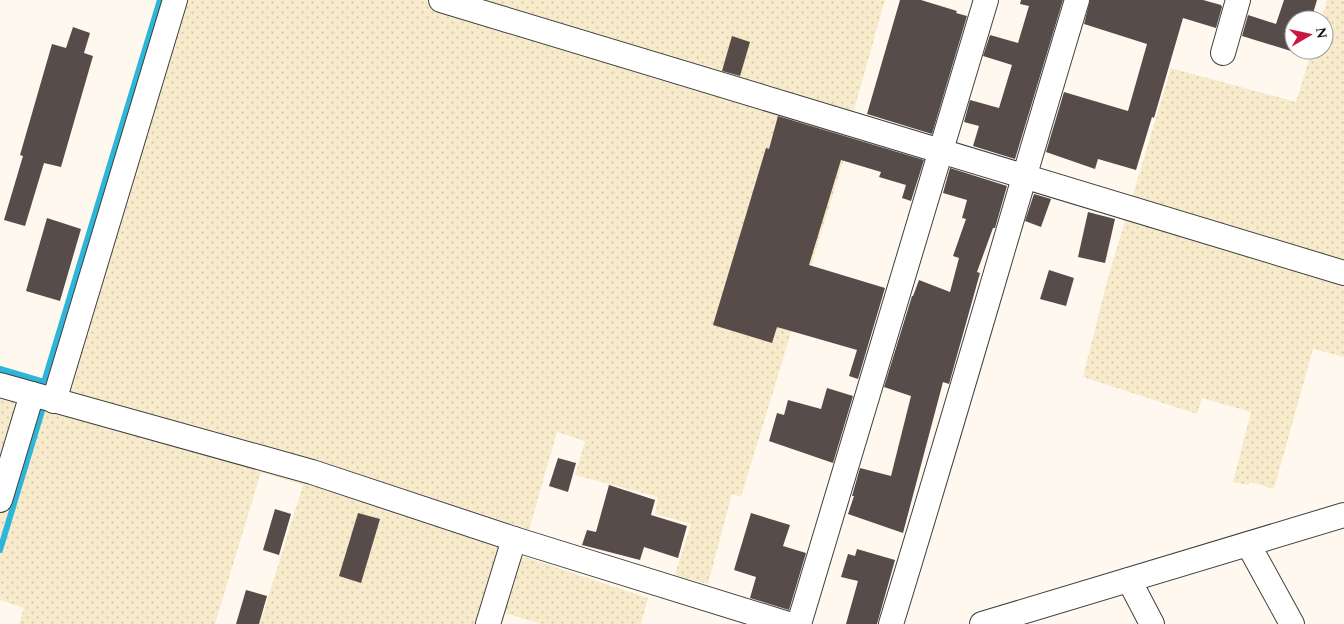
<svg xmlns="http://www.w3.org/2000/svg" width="1344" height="624" viewBox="0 0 1344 624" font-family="Spectral,serif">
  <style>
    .farmland { fill: url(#farmland-dots) }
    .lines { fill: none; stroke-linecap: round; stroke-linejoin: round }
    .stream { stroke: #2db6da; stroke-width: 6 }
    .building { fill: #574c49 }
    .minor-casing { stroke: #404040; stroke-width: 26 }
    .minor { stroke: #fff; stroke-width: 24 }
  </style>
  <defs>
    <pattern id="farmland-dots" width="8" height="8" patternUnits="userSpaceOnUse" patternTransform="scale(1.25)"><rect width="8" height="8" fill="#f8ebcb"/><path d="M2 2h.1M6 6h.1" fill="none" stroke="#d3c8ad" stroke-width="1.8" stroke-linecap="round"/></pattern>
  </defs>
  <rect width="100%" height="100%" fill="#fff8ee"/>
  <!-- farmland -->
  <g class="farmland">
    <path d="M179,0H885L854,110L851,135L741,497L732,494L708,584L675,575L691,524L655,514L658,497L575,475L585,441L557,432L529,530L510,523L478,624H260L303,485L261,472L215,624H19L24,608L0,600V394L54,410Z"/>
    <path d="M1327,0H1344V357L1313,349L1274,489L1251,482L1248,485L1233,482L1251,412L1202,398L1197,414L1083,377L1107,281L1171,68L1296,102L1312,50H1324V20H1321Z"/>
    <path d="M519,555L648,598L641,624H541L501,612Z"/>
  </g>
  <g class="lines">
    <!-- stream -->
    <g class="stream">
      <path d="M0,369L44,382"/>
      <path d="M44,393V382L160,0"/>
      <path d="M0,550L42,411L43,403"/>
    </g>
  </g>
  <!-- building -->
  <g class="building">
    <path d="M900,0H921L957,11L956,13L967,16L932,134L867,114Z"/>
    <path d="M1021,0H1063L1015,159L973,146L979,126L964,122L970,100L999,108L1012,65L983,56L990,35L1018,43L1029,6L1020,4Z"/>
    <path d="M1090,0H1203L1221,5L1222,7L1216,28L1183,18L1154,118L1152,117L1136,170L1098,159L1095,169L1046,152L1064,92L1128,111L1147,44L1084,24Z"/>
    <path d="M1284,0H1317L1311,20H1294V52L1242,36L1248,15L1276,24Z"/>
    <path d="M73,27L90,33L84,53L93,56L61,167L44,163L25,226L4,220L23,156L20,155L52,44L66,48Z"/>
    <path d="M732,36L750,42L740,76L722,71Z"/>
    <path d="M778,116L924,160L911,201L902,198L906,185L879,177L881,172L841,160L809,265L885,288L858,379L849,376L857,350L777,327L772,343L713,325L766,148L769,149Z"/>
    <path d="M950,168L1007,186L995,228H993L977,272L980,273L949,384L943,382L903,533L848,514L854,496H852L860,468L891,476L911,396L884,387L912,296H913L919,280L950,292L959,258L953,256L966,219L962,218L967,200L943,193Z"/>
    <path d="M1034,194L1051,199L1041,227L1025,221Z"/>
    <path d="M1088,212L1115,219L1105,263L1078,257Z"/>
    <path d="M47,218L81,229L60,301L26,291Z"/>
    <path d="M1049,270L1074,278L1066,306L1040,299Z"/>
    <path d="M827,388L853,396L833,463L769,441L777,413L784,415L788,400L821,409Z"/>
    <path d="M558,458L576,463L568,492L549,486Z"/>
    <path d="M609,485L655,500L651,515L687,526L678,558L644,547L640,560L582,545L587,530L596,532Z"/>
    <path d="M275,509L291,514L279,555L263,550Z"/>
    <path d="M358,513L380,519L361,583L339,576Z"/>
    <path d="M751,513L790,525L783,546L806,553L789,610L750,598L756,577L734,570Z"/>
    <path d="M857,549L895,560L877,624H846L858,581L841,577L848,554L855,556Z"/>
    <path d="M246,590L267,596L259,624H236Z"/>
  </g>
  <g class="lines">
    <defs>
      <g id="minor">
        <path d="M441,0L1344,273"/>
        <path d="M1223,53L1238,0"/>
        <path d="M0,385L312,472L514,539L788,624"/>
        <path d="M54,401L175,0"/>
        <path d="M0,500L32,394"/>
        <path d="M1248,544L1292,624"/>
        <path d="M1129,580L1152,624"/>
        <path d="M488,624L514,539"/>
        <path d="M799,624L986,0"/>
        <path d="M891,624C955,417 1014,208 1077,0"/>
        <path d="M982,624L1344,515"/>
      </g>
    </defs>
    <!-- minor casing -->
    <use href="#minor" class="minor-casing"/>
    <!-- minor -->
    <use href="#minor" class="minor"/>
  </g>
  <!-- north arrow -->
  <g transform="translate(1309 35) rotate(81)"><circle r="24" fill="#ffffff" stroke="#9e9e9e"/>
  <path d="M0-4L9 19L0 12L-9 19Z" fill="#cb1843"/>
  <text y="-8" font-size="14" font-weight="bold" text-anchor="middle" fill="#0d0d0d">N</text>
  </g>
</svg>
